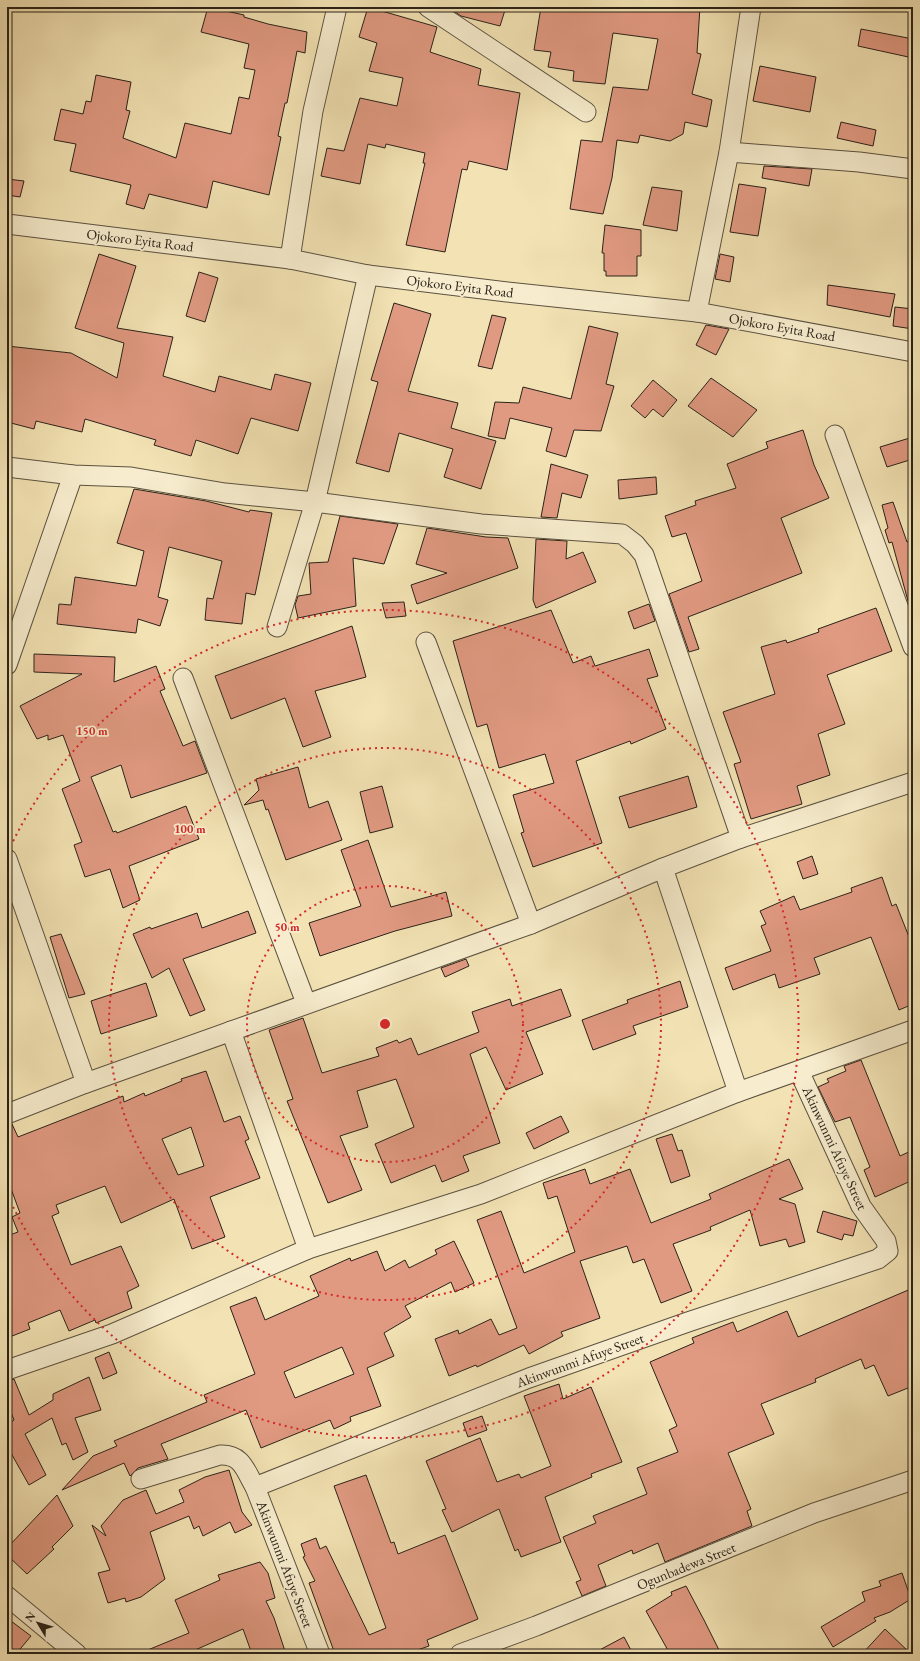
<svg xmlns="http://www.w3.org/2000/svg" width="920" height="1661" viewBox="0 0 920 1661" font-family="'EB Garamond',serif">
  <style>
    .building { fill: #e19a82; stroke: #2a2219; fill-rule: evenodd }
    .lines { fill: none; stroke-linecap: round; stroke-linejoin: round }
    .minor-casing { stroke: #5c5240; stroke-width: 21 }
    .minor { stroke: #f7edce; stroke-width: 19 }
    .ring { fill: none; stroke: #d62828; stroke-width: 2; stroke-dasharray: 2 4 }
    .labels { text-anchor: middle; stroke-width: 3.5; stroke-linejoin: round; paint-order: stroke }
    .street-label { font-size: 14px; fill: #2a2219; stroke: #f7edce }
    .centre { fill: #d62828; stroke: #f7edce; stroke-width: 2 }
    .ring-label { font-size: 12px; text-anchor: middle; font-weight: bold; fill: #d62828; stroke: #f7edce; stroke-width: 3.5; stroke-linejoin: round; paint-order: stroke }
  </style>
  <rect width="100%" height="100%" fill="#f3e3b4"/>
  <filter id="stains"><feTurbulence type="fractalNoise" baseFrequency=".005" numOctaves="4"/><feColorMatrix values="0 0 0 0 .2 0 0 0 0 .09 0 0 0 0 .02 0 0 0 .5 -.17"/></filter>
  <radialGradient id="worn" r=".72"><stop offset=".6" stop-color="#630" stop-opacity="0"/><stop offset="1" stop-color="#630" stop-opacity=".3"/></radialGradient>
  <!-- building -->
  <g class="building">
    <path d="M208,7L244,15V17L268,24L307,32L305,53L297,51L287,103H285L278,136L281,137L269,195L213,181L207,208L149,194L144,209L126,204L131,185L70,171L76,144L54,140L61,109L83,114L86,101L91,102L96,75L131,82L126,110L130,111L123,138L176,158L185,123L231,134L239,97L249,99L255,70L244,68L249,44L201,32Z"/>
    <path d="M368,7L437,27L430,52L481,69L478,85L520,93L507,170L469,161L467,170L462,169L445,252L406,245L425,163H423L425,153L386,144L385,148L368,144L360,184L321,176L327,148L344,151L360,98L397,106L403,78L369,71L377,43L359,37Z"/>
    <path d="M448,7H506L500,26L461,16Z"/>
    <path d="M541,7H700L697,53L701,54L692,94L712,100L707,127L685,122L683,134L670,141L640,135L638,143L617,140L612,178L603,214L570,209L581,140L602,142L613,87L648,90L658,39L613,33L605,84L573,81L574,71L548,67L551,52L534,50Z"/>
    <path d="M861,29L913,39V58L858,46Z"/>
    <path d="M760,66L816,77L810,112L753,101Z"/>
    <path d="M841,122L876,130L873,146L837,138Z"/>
    <path d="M764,166L812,169L809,186L762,178Z"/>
    <path d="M7,179L24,181L20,197L7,195Z"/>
    <path d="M739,184L766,188L758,236L730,232Z"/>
    <path d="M652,187L682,191L677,231L643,225Z"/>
    <path d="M605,225L641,230V256H637V276H606V271H604V253H602Z"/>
    <path d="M99,254L136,266L117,328L173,337L163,376L215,392L219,376L271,390L275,374L311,383L298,431L251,418L238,454L196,440L191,456L154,445L156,440L85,419L82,432L36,421L34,429L7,422V346L71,353L117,378L124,343L75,328Z"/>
    <path d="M720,254L734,257L730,282L715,279Z"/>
    <path d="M199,272L218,278L205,322L186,316Z"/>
    <path d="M828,285L895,294L890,317L827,305Z"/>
    <path d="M394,303L431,314L408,391L458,403L451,428L496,441L481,489L444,477L453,449L399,433L389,472L356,463L378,382L371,380Z"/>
    <path d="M895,307L913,309V329L893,326Z"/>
    <path d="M492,315L506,318L492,369L478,366Z"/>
    <path d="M706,325L729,329L716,355L696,345Z"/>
    <path d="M589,326L618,333L606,384L614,386L601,431L574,430L566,457L546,451L552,428L510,418L505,439L488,436L495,402L519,403L523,387L571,399Z"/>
    <path d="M711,378L757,410L733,437L688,406Z"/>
    <path d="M653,380L677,400L663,417L653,409L645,418L631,406Z"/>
    <path d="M803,430L814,465L829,498L781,518L802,573L688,617L699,649L689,652L669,594L702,581L686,533L672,537L665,516L696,505L695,501L736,488L727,464L768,448L766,442Z"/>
    <path d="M913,437V459L887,467L880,447Z"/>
    <path d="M551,464L588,475L581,498L562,493L557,518L541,517Z"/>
    <path d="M656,477L657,494L619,499L618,480Z"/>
    <path d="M134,489L206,501L249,512L250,510L272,513L255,595L246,593L242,624L205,620L207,598L213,599L222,561L169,547L158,597L168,600L160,626L138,619L136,633L57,624L59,604L71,605L75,577L136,586L144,551L117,543Z"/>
    <path d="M893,502L907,542L913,540V600L908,601L892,542L889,543L885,530L888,528L882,505Z"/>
    <path d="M340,516L398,524L384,564L353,558L356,606L298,618L295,605L298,596L311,594L309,563L328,562Z"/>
    <path d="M427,528L486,537L508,538L518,568L417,604L411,585L447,573L416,564Z"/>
    <path d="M536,539L567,541L566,559L583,552L596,582L536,608L533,600Z"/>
    <path d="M404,602L406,616L386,618L382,603Z"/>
    <path d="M649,604L655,621L634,629L628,612Z"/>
    <path d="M876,608L892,651L827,675L845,724L818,734L830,775L797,786L802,804L751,819L734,764L741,762L723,712L775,694L761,647L786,640L787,643L819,632L818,629Z"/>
    <path d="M551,610L573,663L591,656L595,666L649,649L658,676L647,679L666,729L631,744L630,741L576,761L602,843L533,867L521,833L524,832L513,795L554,783L545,754L499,768L487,724L477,727L453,641Z"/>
    <path d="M352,626L366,677L315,691L331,737L303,747L285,698L231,719L215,676Z"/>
    <path d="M34,654L115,657L114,682L156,666L165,689L160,691L183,746L195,741L207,773L131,798L121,765L91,777L113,832L116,831L117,833L186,806L199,839L129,866L140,900L123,908L110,869L85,877L74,845L82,842L62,789L80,781L63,735L48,740V735L37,739L20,706L82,674L34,672Z"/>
    <path d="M298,767L309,808L328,801L342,840L286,860L268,809L266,810L263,800L244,805L259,790L256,779Z"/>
    <path d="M688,776L697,807L629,828L619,797Z"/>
    <path d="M382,786L393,827L370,833L360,792Z"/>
    <path d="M368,840L391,907L446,892L452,916L395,931L320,956L309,923L361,906L341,850Z"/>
    <path d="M812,856L818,874L803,879L797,862Z"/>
    <path d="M882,877L892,906L896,904L913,947V1004L899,1010L871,937L814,958L820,974L779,988L775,974L733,990L725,968L771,951L761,926L766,924L760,911L794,896L800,910L852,892L851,888Z"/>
    <path d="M248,911L256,933L183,959L205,1010L190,1016L169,968L152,978L133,934L150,927L151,929L197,913L202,928Z"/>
    <path d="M61,934L85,994L69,998L50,937Z"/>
    <path d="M466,959L469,966L445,977L441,968Z"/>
    <path d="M680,981L688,1007L633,1026L636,1034L593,1050L582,1020L628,1003L627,1000Z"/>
    <path d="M146,983L157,1016L101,1034L91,1001Z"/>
    <path d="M561,989L571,1016L526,1032L543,1074L506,1090L486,1047L470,1054L500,1143L463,1156L469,1171L442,1182L435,1165L391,1183L375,1144L414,1127L396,1079L357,1091L368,1127L340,1136L362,1190L328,1203L287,1101L293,1099L269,1030L303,1018L322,1073L379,1056L376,1048L397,1040L399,1043L411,1038L418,1055L479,1032L472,1012L510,999L512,1006Z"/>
    <path d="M861,1060L900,1156L913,1150V1180L875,1197L864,1170L870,1167L850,1117L835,1122L818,1087L829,1082L827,1079L846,1071L844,1066Z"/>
    <path d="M206,1071L224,1122L240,1116L249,1139L245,1141L260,1178L210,1197L225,1237L192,1249L174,1199L121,1223L105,1186L56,1205L59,1213L52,1216L71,1265L121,1246L139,1286L127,1292L132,1308L96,1323L95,1320L69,1331L60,1310L28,1323L30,1329L7,1338V1236L18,1232L12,1217L20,1213L7,1178V1125L12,1124L18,1137L123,1096L124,1102L144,1093L145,1096L182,1081L181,1079ZM191,1127L204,1166L178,1175L162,1139Z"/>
    <path d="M561,1116L569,1132L534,1149L526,1133Z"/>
    <path d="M672,1134L678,1151L682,1150L690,1176L671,1183L656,1139Z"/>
    <path d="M789,1159L803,1189L779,1199L795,1204L805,1242L789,1247L786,1239L760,1246L750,1210L710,1227L711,1230L673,1244L692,1291L661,1303L644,1259L633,1263L627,1246L580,1261L600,1318L561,1332L563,1336L529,1354L524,1345L477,1367L476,1365L449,1376L435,1339L458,1330L459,1334L491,1319L499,1335L517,1328L477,1220L501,1211L524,1273L575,1252L557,1196L548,1199L543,1183L585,1169L590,1184L630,1169L651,1223L711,1199L709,1194Z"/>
    <path d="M823,1211L857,1221L853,1236L844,1234L842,1240L817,1232Z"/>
    <path d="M454,1241L474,1283L455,1292L451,1282L405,1306L411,1317L384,1333L394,1356L367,1368L381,1406L350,1417L351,1421L334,1429L330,1420L261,1448L246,1410L161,1444L168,1459L138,1468L130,1476L124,1463L62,1490L93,1456L117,1446L114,1441L207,1402L204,1395L255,1374L230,1307L256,1297L265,1320L319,1296L310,1276L350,1258L351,1261L377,1251L385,1271L405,1260L409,1268L437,1254L435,1250ZM342,1347L354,1374L295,1398L284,1372Z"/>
    <path d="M913,1288V1386L888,1396L874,1365L865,1369L861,1359L815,1379L816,1382L761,1404L774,1434L728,1453L751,1509L747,1511L752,1526L665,1562L658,1543L633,1554L632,1550L598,1565L606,1586L582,1596L576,1582L581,1580L563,1537L596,1523L593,1516L647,1494L637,1468L678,1452L669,1430L677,1426L650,1362L694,1343L692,1338L733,1322L737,1332L787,1311L798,1337Z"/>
    <path d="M109,1352L117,1373L103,1379L95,1358Z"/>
    <path d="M89,1377L101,1410L75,1418L88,1452L73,1460L66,1443L62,1445L52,1418L25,1434L46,1475L29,1485L7,1446V1425L14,1420L7,1402V1381L14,1379L29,1415L53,1400V1394Z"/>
    <path d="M559,1384L563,1399L591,1387L622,1462L591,1474L592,1477L545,1497L561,1542L521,1557L518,1549L515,1551L499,1509L452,1532L442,1510L446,1509L426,1461L480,1438L497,1482L519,1474L521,1478L551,1466L524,1396Z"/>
    <path d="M482,1416L487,1430L468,1437L463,1423Z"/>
    <path d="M229,1470L242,1512L252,1525L235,1533L230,1522L203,1536L199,1526L194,1529L189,1516L150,1532L165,1579L141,1597L126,1602L125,1598L108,1603L98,1573L110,1570L92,1525L106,1536L101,1526L123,1500L146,1490L156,1514L184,1502L179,1490L205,1477Z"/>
    <path d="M366,1475L391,1543L394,1542L398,1554L445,1535L478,1619L427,1640L429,1646L406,1654H335L309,1583L315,1581L303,1557L305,1556L301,1544L316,1538L320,1549L326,1546L369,1635L386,1628L334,1486Z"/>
    <path d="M57,1495L73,1526L52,1547L54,1549L27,1574L7,1555V1548Z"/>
    <path d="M260,1562L268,1573L275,1598L266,1601L274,1618L286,1654H252L243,1629L186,1654H138L189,1633L175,1600L220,1580L218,1575Z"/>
    <path d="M902,1573L911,1599L890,1612L874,1618L876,1621L833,1647L821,1627L865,1601L862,1592L881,1586L879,1581Z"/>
    <path d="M686,1586L704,1620L721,1654H670L646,1611L672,1595L671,1592Z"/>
    <path d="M7,1618L31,1636L16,1654H7Z"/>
    <path d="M885,1629L911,1654H862Z"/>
    <path d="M624,1637L633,1654H592Z"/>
  </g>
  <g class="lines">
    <defs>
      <g id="minor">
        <path d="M428,7L586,112"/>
        <path d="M729,152L859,162L913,169"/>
        <path d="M7,224L290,259L368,275L507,292L697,312L913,352"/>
        <path d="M290,259L313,111L337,7"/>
        <path d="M697,312L729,152L751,7"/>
        <path d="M835,435L913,647"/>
        <path d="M7,467L73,475L131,477L225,493L315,502L481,524L622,534L635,544L644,555L741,838"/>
        <path d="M277,627L315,502L368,275"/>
        <path d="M426,642L531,924"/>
        <path d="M7,665L73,475"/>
        <path d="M183,678L306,1003"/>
        <path d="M7,859L86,1083"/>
        <path d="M663,868L738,1092"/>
        <path d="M231,1031L308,1249"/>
        <path d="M7,1114L86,1083L531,924L663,868L741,838L913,782"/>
        <path d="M7,1370L112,1334L308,1249L481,1194L738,1092L913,1030"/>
        <path d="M141,1479L220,1455C242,1454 245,1470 255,1487"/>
        <path d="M7,1596L77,1654"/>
        <path d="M320,1654L255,1487L529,1378L688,1322L878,1259L888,1251L886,1241L861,1206L799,1071"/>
        <path d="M460,1654L536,1626L814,1513L913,1480"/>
      </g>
    </defs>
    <!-- minor casing -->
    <use href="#minor" class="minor-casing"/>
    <!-- minor -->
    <use href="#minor" class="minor"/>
  </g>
  <!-- distance rings -->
  <g class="ring">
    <circle cx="385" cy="1024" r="138"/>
    <circle cx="385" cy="1024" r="276"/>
    <path d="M8 852A414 414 0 1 1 8 1196"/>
  </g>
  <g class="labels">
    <!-- street labels -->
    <g class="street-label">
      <text transform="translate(140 240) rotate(7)" y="5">Ojokoro Eyita Road</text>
      <text transform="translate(460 286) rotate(7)" y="5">Ojokoro Eyita Road</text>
      <text transform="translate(782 327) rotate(10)" y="5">Ojokoro Eyita Road</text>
      <text transform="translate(835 1148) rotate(65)" y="5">Akinwunmi Afuye Street</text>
      <text transform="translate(580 1360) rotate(-20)" y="5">Akinwunmi Afuye Street</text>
      <text transform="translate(285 1564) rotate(69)" y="5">Akinwunmi Afuye Street</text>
      <text transform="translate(686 1566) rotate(-22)" y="5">Ogunbadewa Street</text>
    </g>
  </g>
  <circle cx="385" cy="1024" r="6" class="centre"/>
  <g class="ring-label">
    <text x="92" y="735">150 m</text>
    <text x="190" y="833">100 m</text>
    <text x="287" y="931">50 m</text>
  </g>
  <!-- margin -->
  <rect width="920" height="1661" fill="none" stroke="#f3e3b4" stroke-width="24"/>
  <rect x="8" y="8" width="904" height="1645" fill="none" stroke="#2a2219" stroke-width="2"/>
  <rect x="12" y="12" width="896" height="1637" fill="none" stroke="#2a2219"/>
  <!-- north arrow -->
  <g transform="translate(38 1623) rotate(308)" stroke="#f7edce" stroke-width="3" paint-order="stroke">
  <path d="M0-3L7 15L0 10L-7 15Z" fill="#2a2219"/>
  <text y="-6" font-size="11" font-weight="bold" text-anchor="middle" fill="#2a2219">N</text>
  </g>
  <rect width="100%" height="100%" filter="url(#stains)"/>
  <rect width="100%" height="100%" fill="url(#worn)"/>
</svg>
